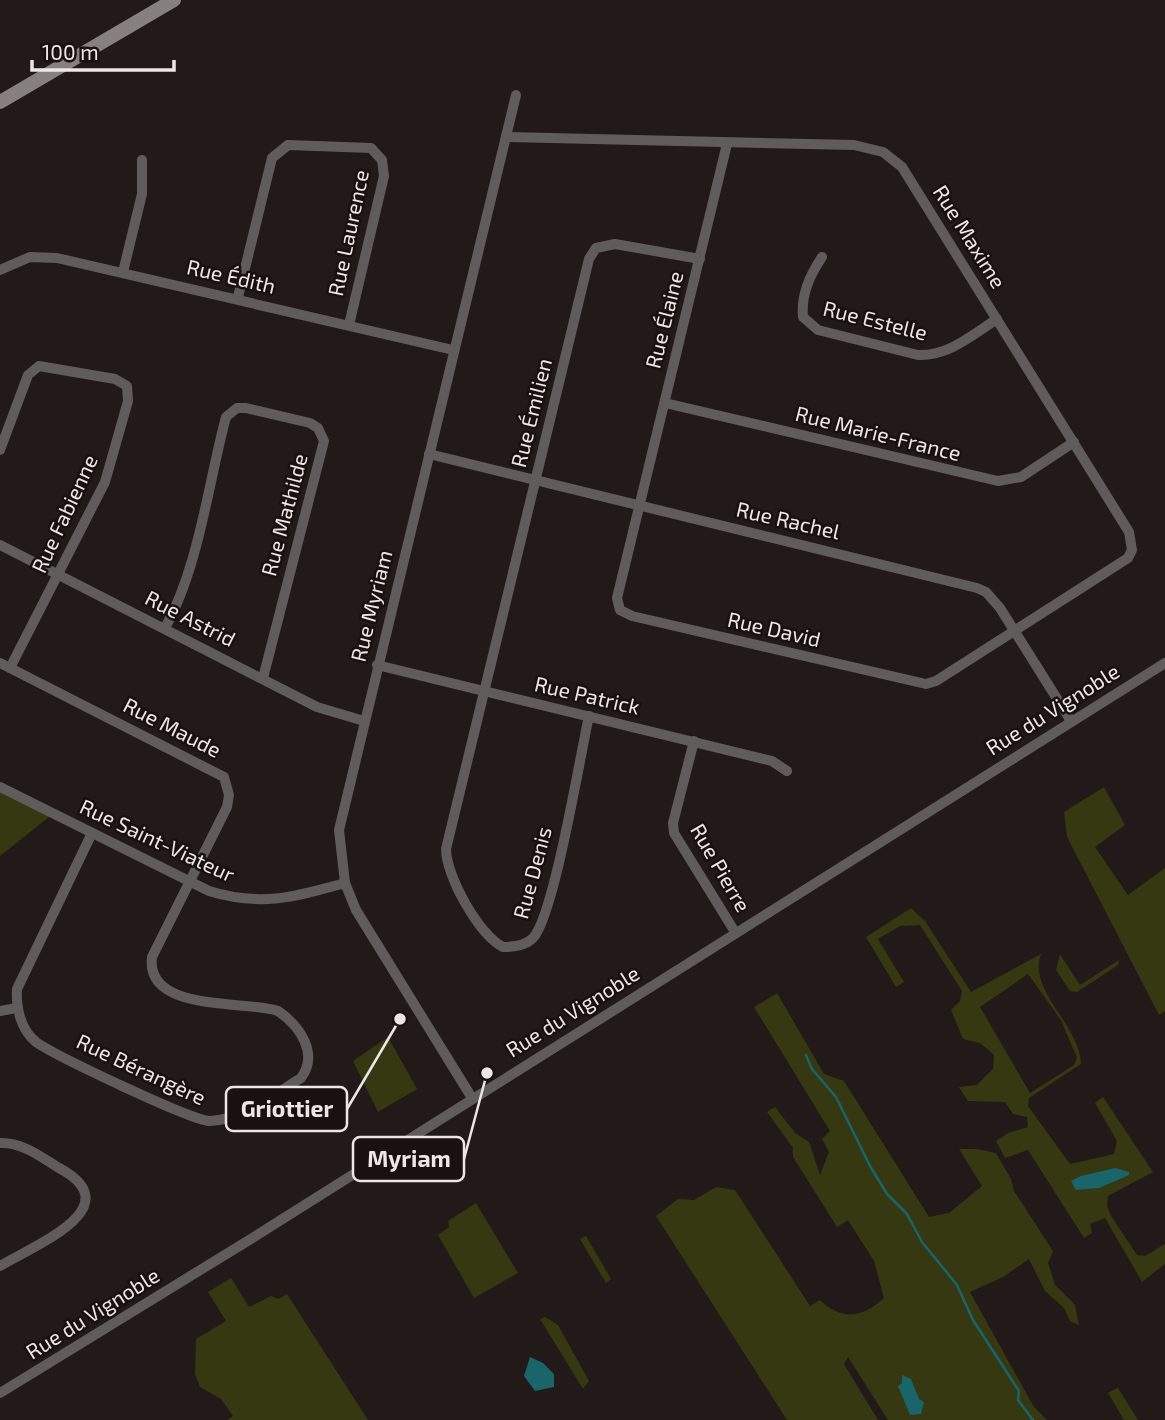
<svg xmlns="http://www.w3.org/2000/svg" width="1165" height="1420" viewBox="0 0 1165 1420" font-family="'Exo 2',sans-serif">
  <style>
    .green { fill: #353811; fill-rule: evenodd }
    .water { fill: #196569 }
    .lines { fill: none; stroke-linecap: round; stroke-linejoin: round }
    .stream { stroke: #196569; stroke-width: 2.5 }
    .minor { stroke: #605c5c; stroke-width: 10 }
    .secondary { stroke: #868081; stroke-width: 14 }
    .labels { text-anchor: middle; stroke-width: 5; stroke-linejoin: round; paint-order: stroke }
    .street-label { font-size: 21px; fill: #ece7e5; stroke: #18110f }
    .leader { fill: none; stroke: #ece7e5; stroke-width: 2.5 }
    .callout-dot { fill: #ece7e5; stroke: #18110f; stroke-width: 2.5 }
    .callout { fill: #18110f; stroke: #ece7e5; stroke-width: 2.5 }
    .callout-label { font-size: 23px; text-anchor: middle; font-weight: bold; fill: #ece7e5 }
  </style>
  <rect width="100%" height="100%" fill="#211a18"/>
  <!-- green -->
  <g class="green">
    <path d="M0,787L54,813L0,856Z"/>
    <path d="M1104,787L1125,825L1095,847L1128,895L1165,868V1011L1159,1015L1067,837L1064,812Z"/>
    <path d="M911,908L925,921L971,992L1041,954C1027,990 1080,1025 1081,1064L1029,1098L1028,1106L1070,1164L1114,1154L1117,1141L1095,1103L1103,1097L1153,1172L1108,1196L1107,1205L1111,1216L1137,1255L1145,1256L1165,1244V1264L1142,1282L1105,1218L1090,1224L1092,1233L1084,1238L1028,1150L1005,1158L996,1141L1008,1133L1028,1127L1027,1117L1013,1114L1005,1102L968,1101L959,1087L977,1085L993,1069L994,1055L980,1043L963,1039L951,1010L960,1001L962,991L920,925L900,926L878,939L904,982L896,987L866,937ZM1028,974L1061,1020L1077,1058L1074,1065L1030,1093L980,1007Z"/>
    <path d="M1060,954L1080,985L1119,960L1118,965L1077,992L1070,991L1056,970Z"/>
    <path d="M777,993L824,1074L844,1081L929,1217L949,1213L982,1186L959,1149H977L996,1153L1011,1179L1014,1191L1053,1251L1048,1263L1055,1285L1075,1305L1079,1325L1070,1321L1064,1308L1045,1291L1029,1259L1003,1277L970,1292L1034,1407L1047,1420H888L848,1357L844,1364L878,1420H787L656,1216L678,1199L694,1200L716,1187L735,1190L810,1306L820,1300C842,1321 862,1318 884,1298L874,1261L848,1220L837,1227L793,1157V1148L767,1112L775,1107L795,1133L809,1142L820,1175L829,1152L822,1139L830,1131L754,1007Z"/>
    <path d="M388,1037L417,1089L378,1112L353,1061Z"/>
    <path d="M476,1203L518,1273L474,1298L438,1235L449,1227L448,1221Z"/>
    <path d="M586,1236L611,1279L606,1283L580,1239Z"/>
    <path d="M231,1278L249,1307L271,1296L278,1299L287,1294L368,1420H227L233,1416L221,1399L200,1387L195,1374L196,1339L226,1321L208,1292Z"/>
    <path d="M545,1317L558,1325L589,1381L583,1389L540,1319Z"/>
    <path d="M1117,1388H1118L1138,1420H1124L1108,1393Z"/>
  </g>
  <!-- water -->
  <g class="water">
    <path d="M1115,1168L1129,1172V1175L1099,1188L1076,1190L1071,1181L1081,1176Z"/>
    <path d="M530,1357L543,1363L554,1374V1387L535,1391L524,1376Z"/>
    <path d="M902,1375L911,1379L919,1399L924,1402L921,1414L910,1415L898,1386L902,1383Z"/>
  </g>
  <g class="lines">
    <!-- stream -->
    <path class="stream" d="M806,1055L812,1069L836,1097L870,1166L887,1194L907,1214L922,1242L957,1285L973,1320L1019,1391L1018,1400L1033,1420"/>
    <!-- minor -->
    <g class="minor">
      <path d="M506,137L854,145L883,152L902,167L1129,532L1132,550L1128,558L936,681L926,684L632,616L620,610L617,598L727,144"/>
      <path d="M822,257C810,275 801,294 803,317L818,330L918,355C949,356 972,335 997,319"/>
      <path d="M0,270L30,257L57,258L453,350"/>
      <path d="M123,272L142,194V160"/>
      <path d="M238,297L272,158L288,145L371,148L382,160L384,176L349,325"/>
      <path d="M665,403L998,481L1021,477L1074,442"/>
      <path d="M0,450L28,375L39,366L115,379L127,386L128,401L105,482L10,668"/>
      <path d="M429,454L977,588L986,592L1000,608L1071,721"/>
      <path d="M0,545L317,707L364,721"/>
      <path d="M165,628C199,567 208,484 226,417L237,408H246L310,423L318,428L324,441L263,678"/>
      <path d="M0,663L224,777L229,795L227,807L152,957C145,1013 246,1000 278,1011C300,1026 319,1054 301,1078C273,1095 244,1120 210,1121C192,1121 54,1055 36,1042C20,1029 16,1007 17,989L92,833"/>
      <path d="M377,665L772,761L787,771"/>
      <path d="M589,716C580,756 554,916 533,938C525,946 514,947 503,947C479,935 446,876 446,849L589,259L596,248L615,244L700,259"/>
      <path d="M694,741L673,823L674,833L735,932"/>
      <path d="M0,787L209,891C261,907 294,897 345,883"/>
      <path d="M0,1011L16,1008"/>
      <path d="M472,1098L356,910L345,883L339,830L516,95"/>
      <path d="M0,1143C22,1142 41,1157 59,1168C132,1207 35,1245 0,1266"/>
      <path d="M0,1393L254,1237L1165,663"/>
    </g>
    <!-- secondary -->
    <path class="secondary" d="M0,102L174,0"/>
  </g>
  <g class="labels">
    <!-- street labels -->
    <g class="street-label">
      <text transform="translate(349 233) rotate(-78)" y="7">Rue Laurence</text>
      <text transform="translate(969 237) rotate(58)" y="7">Rue Maxime</text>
      <text transform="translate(231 277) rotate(13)" y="7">Rue Édith</text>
      <text transform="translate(665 320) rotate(-76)" y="7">Rue Élaine</text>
      <text transform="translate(875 321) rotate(14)" y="7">Rue Estelle</text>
      <text transform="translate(532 413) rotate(-76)" y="7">Rue Émilien</text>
      <text transform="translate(878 434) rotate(14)" y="7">Rue Marie-France</text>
      <text transform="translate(65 514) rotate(-65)" y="7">Rue Fabienne</text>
      <text transform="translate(285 515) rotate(-75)" y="7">Rue Mathilde</text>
      <text transform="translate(788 521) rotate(13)" y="7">Rue Rachel</text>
      <text transform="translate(372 606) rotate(-76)" y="7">Rue Myriam</text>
      <text transform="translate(190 619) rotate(27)" y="7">Rue Astrid</text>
      <text transform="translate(774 630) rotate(13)" y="7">Rue David</text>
      <text transform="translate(587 696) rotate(13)" y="7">Rue Patrick</text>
      <text transform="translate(1053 710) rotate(-32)" y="7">Rue du Vignoble</text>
      <text transform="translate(172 728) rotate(27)" y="7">Rue Maude</text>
      <text transform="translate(157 841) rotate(25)" y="7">Rue Saint-Viateur</text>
      <text transform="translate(720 868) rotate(60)" y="7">Rue Pierre</text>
      <text transform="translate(533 873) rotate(-75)" y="7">Rue Denis</text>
      <text transform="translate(573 1012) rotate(-32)" y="7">Rue du Vignoble</text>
      <text transform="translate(141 1070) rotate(25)" y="7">Rue Bérangère</text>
      <text transform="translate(93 1314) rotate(-32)" y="7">Rue du Vignoble</text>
    </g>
  </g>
  <!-- callouts -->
  <path class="leader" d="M400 1019L347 1109M487 1073L464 1159"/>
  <g class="callout-dot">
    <circle cx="400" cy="1019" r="7"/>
    <circle cx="487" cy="1073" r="7"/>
  </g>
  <g class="callout">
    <rect x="226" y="1087" width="121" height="44" rx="7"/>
    <rect x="353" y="1137" width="111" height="44" rx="7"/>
  </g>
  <g class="callout-label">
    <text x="287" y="1117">Griottier</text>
    <text x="409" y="1167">Myriam</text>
  </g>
  <!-- scale -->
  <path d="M32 60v10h142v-10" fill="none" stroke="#ece7e5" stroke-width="3.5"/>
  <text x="42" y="60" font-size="21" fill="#ece7e5" stroke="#18110f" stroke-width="5" paint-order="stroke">100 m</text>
</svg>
